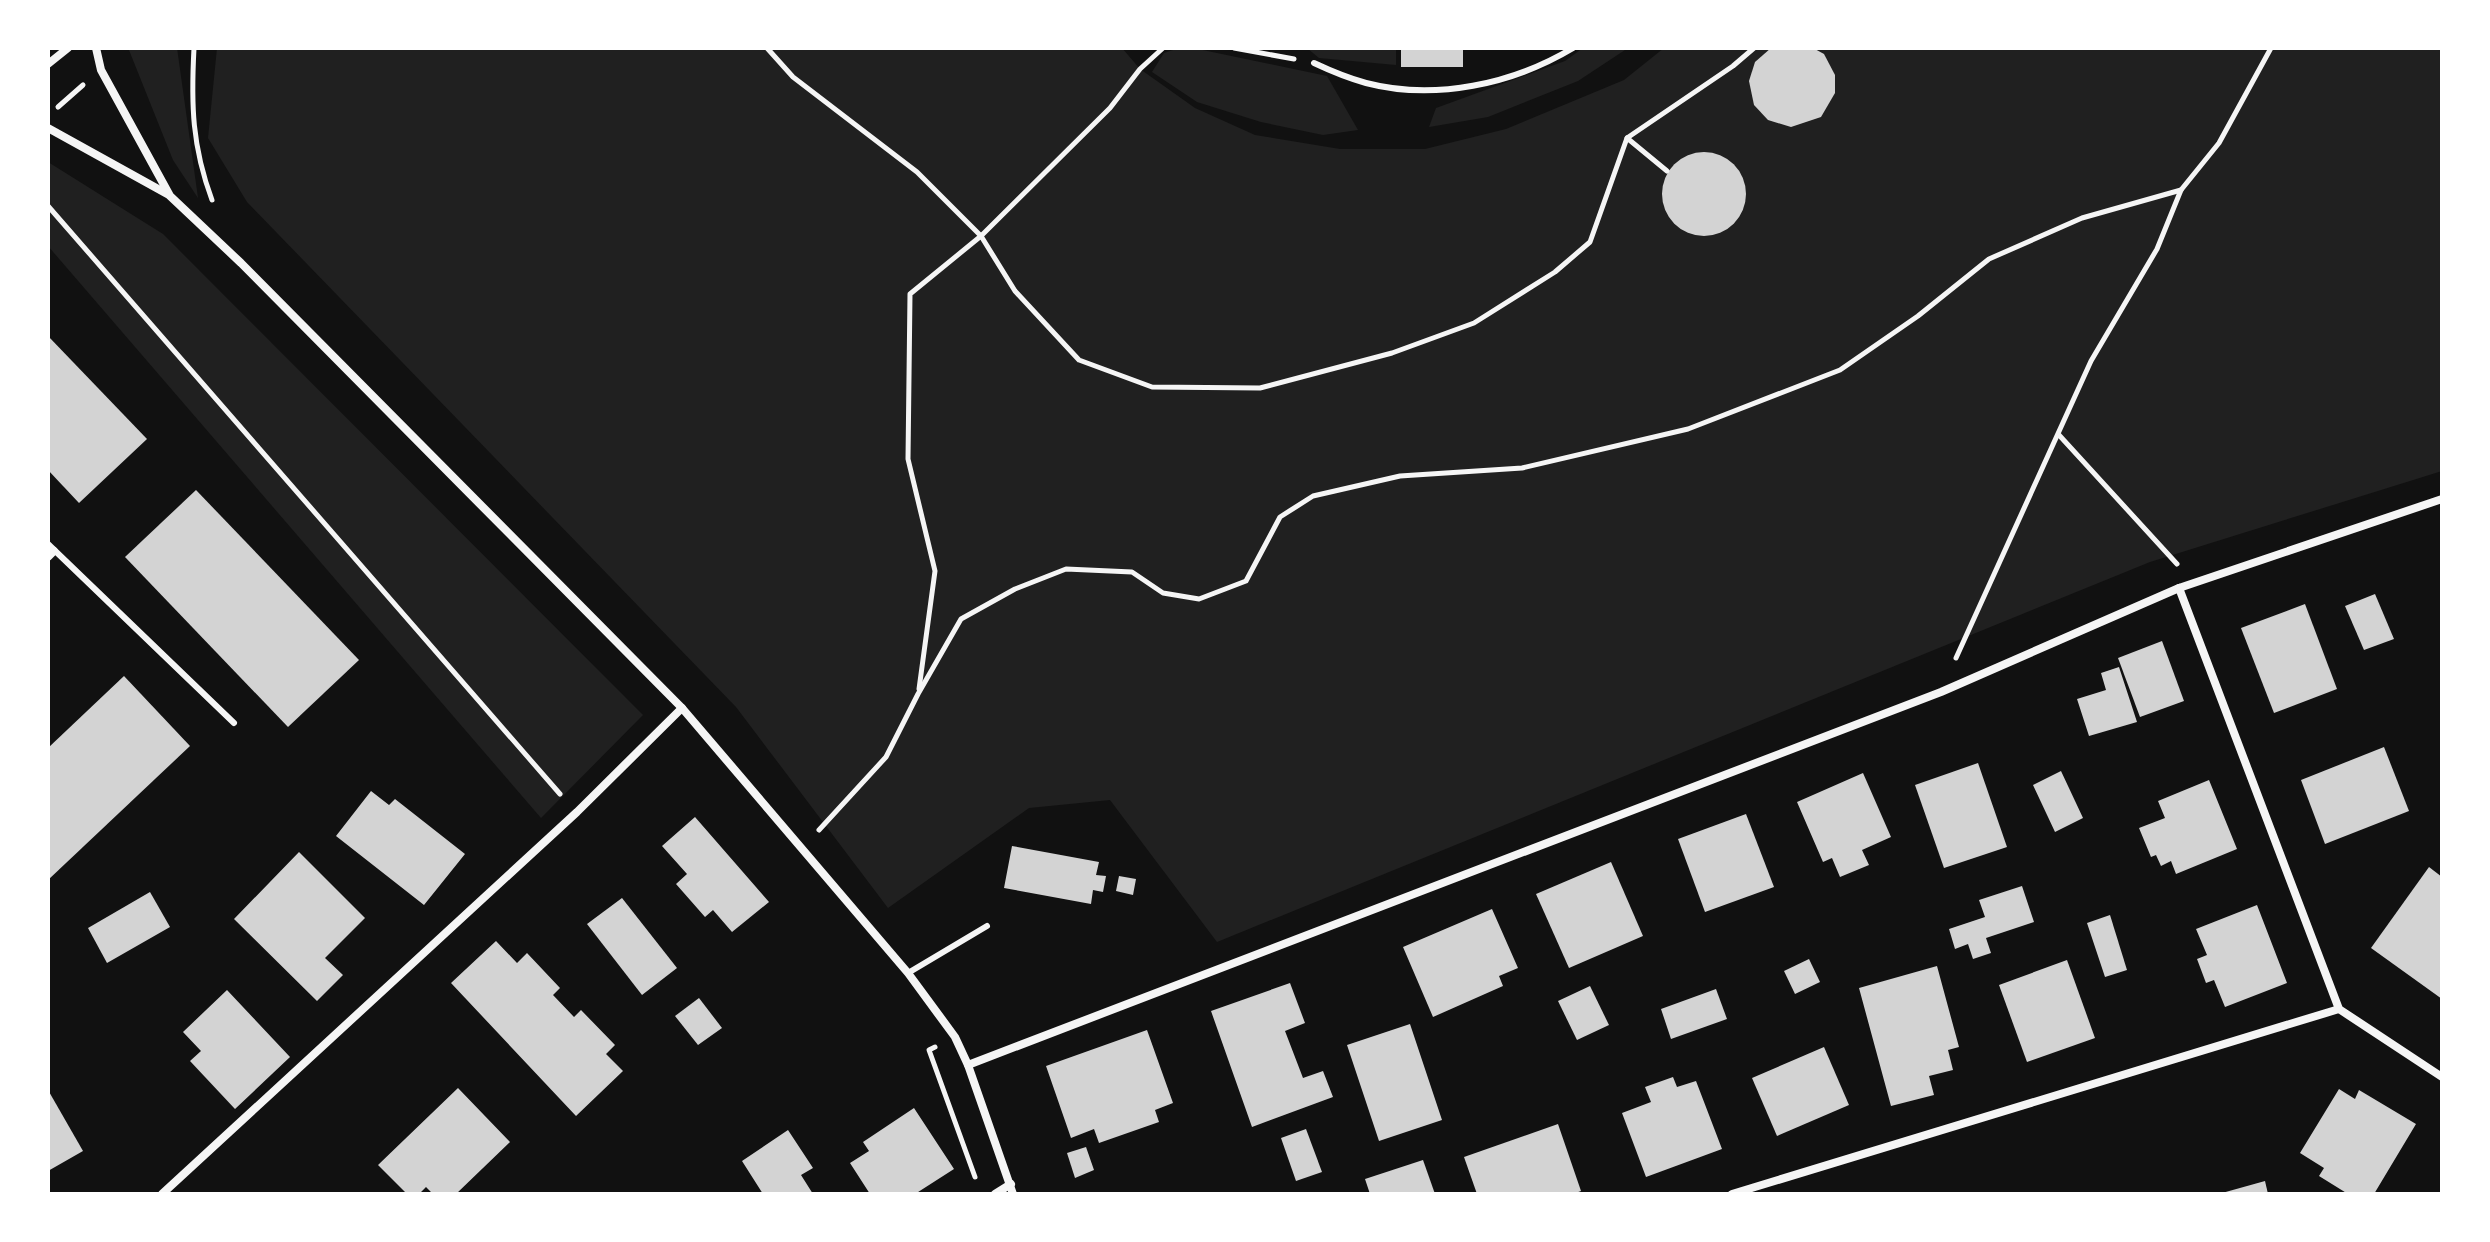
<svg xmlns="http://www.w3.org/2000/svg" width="2490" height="1242" viewBox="0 0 2490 1242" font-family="Overpass,sans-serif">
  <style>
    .green { fill: #202020 }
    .building { fill: #d3d3d3 }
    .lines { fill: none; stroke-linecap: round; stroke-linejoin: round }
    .path { stroke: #f5f5f5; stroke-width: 5 }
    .service { stroke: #f5f5f5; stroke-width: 6 }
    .minor { stroke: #f5f5f5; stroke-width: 8 }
  </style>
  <rect width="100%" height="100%" fill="#111"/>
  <!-- green -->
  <g class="green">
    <path d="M131,48H177L198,198L173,160L129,50Z"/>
    <path d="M217,48H1122L1140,69L1195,108L1255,135L1340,149H1425L1506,129L1624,80L1664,48H2442V471L2150,562L1217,942L1110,800L1029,808L888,908L736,707L247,202L208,138Z"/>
    <path d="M1179,48H1193L1327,76L1358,130L1323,135L1261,122L1197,102L1152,72L1164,53Z"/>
    <path d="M1307,48H1396V65L1319,58Z"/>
    <path d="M1583,48H1628L1578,81L1488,117L1429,127L1436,108L1565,61Z"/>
    <path d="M48,162L163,234L643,715L541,818L48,246Z"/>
  </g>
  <!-- building -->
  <g class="building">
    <rect x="1401" y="48" width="62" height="19"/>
    <path d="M1771,48H1813L1824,54L1835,75V93L1821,117L1791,127L1768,120L1754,105L1749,81L1755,62Z"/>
    <circle cx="1704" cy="194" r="42"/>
    <path d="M48,336L147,439L79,503L48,470Z"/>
    <path d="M196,490L359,660L288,727L125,557Z"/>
    <path d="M2375,594L2394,639L2364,650L2345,606Z"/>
    <path d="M2305,604L2337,689L2274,713L2241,628Z"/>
    <path d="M2162,641L2184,701L2140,717L2118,658Z"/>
    <path d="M2119,667L2137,722L2089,736L2077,699L2106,690L2101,673Z"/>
    <path d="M124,676L190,746L48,880V748Z"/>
    <path d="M2384,747L2409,811L2325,844L2301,780Z"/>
    <path d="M1978,763L2007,847L1944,868L1915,785Z"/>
    <path d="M2061,771L2083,818L2055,832L2033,785Z"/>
    <path d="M1863,773L1891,837L1862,850L1869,865L1840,877L1832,858L1823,862L1797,802Z"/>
    <path d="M2209,780L2237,849L2176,874L2171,861L2161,866L2156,855L2151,857L2139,828L2165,818L2158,801Z"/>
    <path d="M371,791L389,805L395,799L465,854L424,905L336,836Z"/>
    <path d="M1746,814L1774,887L1705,912L1678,839Z"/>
    <path d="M695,817L769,902L732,932L713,910L705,917L676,884L687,874L662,846Z"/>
    <path d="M1012,846L1099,862L1096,875L1106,876L1103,892L1093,890L1091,904L1004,888Z"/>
    <path d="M299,852L365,918L325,958L343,975L317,1001L234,919Z"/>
    <path d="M1611,862L1643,936L1569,968L1536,894Z"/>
    <path d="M2429,867L2442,877V999L2371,948Z"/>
    <path d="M1119,876L1136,879L1133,895L1116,891Z"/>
    <path d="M2022,886L2034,922L1986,938L1991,953L1973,959L1968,944L1955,949L1949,929L1985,917L1979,900Z"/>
    <path d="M150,892L170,927L107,963L88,928Z"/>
    <path d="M622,898L677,968L642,995L587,924Z"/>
    <path d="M2257,905L2287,983L2225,1007L2214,980L2206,983L2197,959L2207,955L2196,929Z"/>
    <path d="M1492,909L1518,968L1499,976L1503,986L1433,1017L1403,947Z"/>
    <path d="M2110,915L2127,970L2105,977L2087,923Z"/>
    <path d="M496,941L517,963L527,953L560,988L553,995L574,1017L581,1010L615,1045L606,1054L623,1071L576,1116L451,983Z"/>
    <path d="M1809,959L1820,982L1795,994L1784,971Z"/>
    <path d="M2067,960L2095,1038L2027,1062L1999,985Z"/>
    <path d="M1937,966L1959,1047L1948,1050L1953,1070L1929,1076L1934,1095L1891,1106L1859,988Z"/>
    <path d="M1290,983L1305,1023L1285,1031L1303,1078L1323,1071L1333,1097L1252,1127L1211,1011Z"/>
    <path d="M1590,986L1609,1025L1577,1040L1558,1001Z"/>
    <path d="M1716,989L1727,1019L1671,1039L1661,1009Z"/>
    <path d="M227,990L290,1057L235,1109L190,1061L201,1051L183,1032Z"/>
    <path d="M699,998L722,1028L698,1045L675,1016Z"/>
    <path d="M1410,1024L1442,1120L1379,1141L1347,1045Z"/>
    <path d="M1147,1030L1173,1103L1155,1110L1159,1122L1099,1143L1094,1129L1071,1138L1046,1066Z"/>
    <path d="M1824,1047L1849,1105L1777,1136L1752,1078Z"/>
    <path d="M1673,1077L1677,1087L1696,1081L1722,1149L1646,1177L1622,1113L1651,1102L1645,1087Z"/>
    <path d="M458,1088L510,1142L456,1194H433L426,1187L419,1194H407L378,1165Z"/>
    <path d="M2339,1089L2355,1099L2359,1090L2416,1124L2374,1194H2348L2319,1176L2324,1168L2300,1153Z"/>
    <path d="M48,1090L83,1151L48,1171Z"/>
    <path d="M914,1108L954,1169L915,1194H870L850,1163L869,1151L863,1142Z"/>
    <path d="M1558,1124L1581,1191L1573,1194H1477L1464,1157Z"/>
    <path d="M1306,1129L1322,1172L1296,1181L1281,1138Z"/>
    <path d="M788,1130L813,1168L801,1175L813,1194H763L742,1161Z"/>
    <path d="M1086,1147L1094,1170L1075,1178L1067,1153Z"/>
    <path d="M1423,1160L1435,1194H1370L1365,1179Z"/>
    <path d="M2265,1181L2268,1194H2222V1193Z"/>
  </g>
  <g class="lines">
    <!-- path -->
    <g class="path">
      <path d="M194,48C191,105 192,146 212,200"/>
      <path d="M767,48L793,77L917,172L981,236L1015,291L1079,360L1152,387L1260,388L1392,353L1474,323L1555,272L1590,242L1627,138L1733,66L1754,48"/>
      <path d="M1234,48L1294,59"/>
      <path d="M58,107L83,85"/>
      <path d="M1627,138L1667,171"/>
      <path d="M48,206L560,794"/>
      <path d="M2059,435L2177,564"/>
      <path d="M1956,658L2091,361L2157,249L2181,190L2219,143L2271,48"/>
      <path d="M919,689L935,571L908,459L910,294L981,236L1110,108L1140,69L1163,48"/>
      <path d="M819,830L886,757L918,694L961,619L1015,589L1066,569L1132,572L1163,593L1199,599L1246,581L1280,517L1313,496L1400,476L1522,468L1688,429L1840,370L1918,316L1989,259L2082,218L2181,190"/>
      <path d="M935,1047L929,1050L975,1177"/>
    </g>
    <!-- service -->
    <g class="service">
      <path d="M1314,63C1331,71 1348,78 1366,83C1435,101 1513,84 1573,48"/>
      <path d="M48,544L234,723"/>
      <path d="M908,973L987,926"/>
    </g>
    <!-- minor -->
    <g class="minor">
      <path d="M96,48L101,70L169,194"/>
      <path d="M48,64L68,48"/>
      <path d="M48,128L169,195L241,263L682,708L908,973L955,1037L968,1065L1013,1194"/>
      <path d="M48,557L54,551"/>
      <path d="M2179,588L2339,1009L2442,1077"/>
      <path d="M968,1065L1941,692L2179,588L2442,499"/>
      <path d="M162,1194L577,812L682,708"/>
      <path d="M995,1194L1011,1184"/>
      <path d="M1732,1194L2339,1009"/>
    </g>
  </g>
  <!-- border -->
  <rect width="2490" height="1242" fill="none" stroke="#ffffff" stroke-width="100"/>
</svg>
